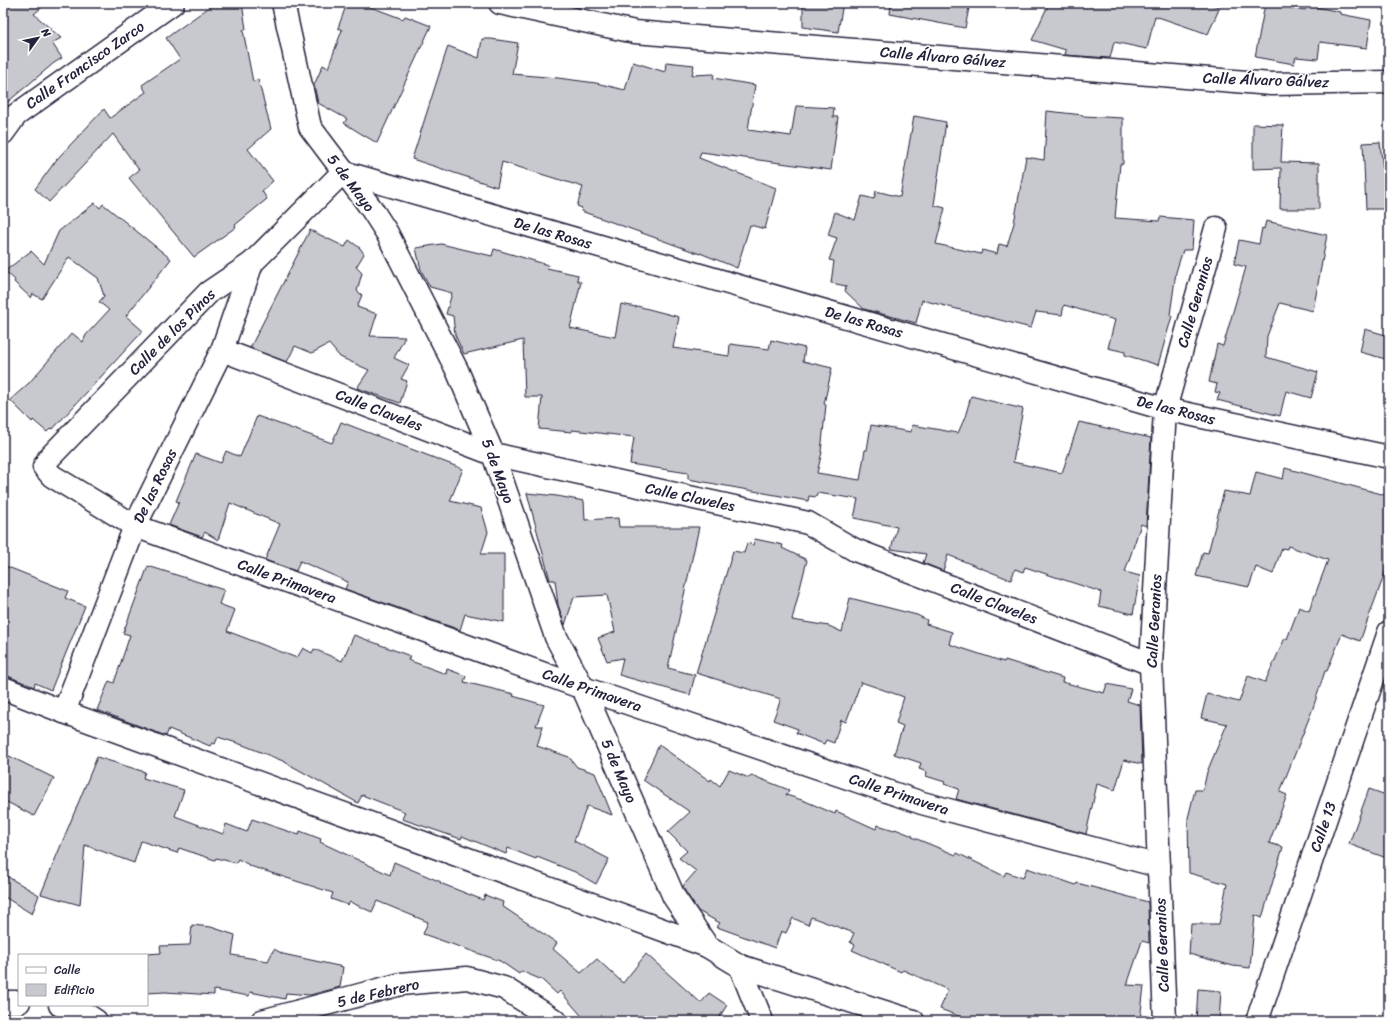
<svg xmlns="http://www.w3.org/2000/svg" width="1392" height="1024" viewBox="0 0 1392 1024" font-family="Sriracha,sans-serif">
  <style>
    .building { fill: #c8c8cf; stroke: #22223b }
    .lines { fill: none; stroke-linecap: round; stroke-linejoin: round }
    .minor-casing { stroke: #22223b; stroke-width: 25 }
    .tertiary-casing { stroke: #22223b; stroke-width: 25 }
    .minor { stroke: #fff; stroke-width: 22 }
    .tertiary { stroke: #fff; stroke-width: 22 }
    .labels { text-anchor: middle; stroke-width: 3; stroke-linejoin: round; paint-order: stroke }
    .street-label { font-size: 15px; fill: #22223b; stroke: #fff }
  </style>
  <rect width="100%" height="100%" fill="#fff"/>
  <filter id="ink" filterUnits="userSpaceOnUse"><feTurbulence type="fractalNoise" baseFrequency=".025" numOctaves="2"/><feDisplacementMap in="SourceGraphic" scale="8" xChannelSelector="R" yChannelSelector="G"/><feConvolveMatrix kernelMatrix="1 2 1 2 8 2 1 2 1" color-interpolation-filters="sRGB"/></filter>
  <g filter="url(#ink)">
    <!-- building -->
    <g class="building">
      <path d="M12,3H47L34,14L61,38L52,43L62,58L54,63L3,106V11Z"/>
      <path d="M215,3H242L246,29L243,30L253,82L258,79L271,129L248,149L273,181L262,191L267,199L235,225L236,227L194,257L129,178L139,170L113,134L49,202L35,189L57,159L104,109L110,118L146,92L142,85L180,59L166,38Z"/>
      <path d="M347,3H360L403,19L405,16L431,26L377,143L360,133L344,123L347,119L318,103L314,85L323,65L328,68L342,30L338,28Z"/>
      <path d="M803,3H843L838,32L803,27Z"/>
      <path d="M891,3H970L965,28L890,14Z"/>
      <path d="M1049,3H1206L1220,7L1208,34L1155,16L1147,49L1114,42L1110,58L1065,55L1066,50L1032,40Z"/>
      <path d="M1265,4L1305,10L1307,5L1340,12V14L1371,20L1367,48L1320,42L1318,59L1296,57L1294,64L1255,57Z"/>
      <path d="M482,39H491L518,43L512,74L558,78L596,83L625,90L633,62L665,72L666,62L694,65L692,75L714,74L713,78L755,85L748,130L791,136L796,106L834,108L833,117H838L831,170L701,152L699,158L776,188L765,229L750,225L737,268L700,253V254L581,211L582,208L577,206L583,187L502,162L497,187L412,159L448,46L479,58Z"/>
      <path d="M1047,111L1083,115V116L1123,118V164H1120L1115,218L1159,221L1160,217L1194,220L1192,250H1183L1176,272L1170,315L1172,316L1158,365L1125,355V352L1108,348L1115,320L1064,305L1062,315L1036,312L1031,328L922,300L916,323L864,309L845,291L846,286L831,283L834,261L829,260L837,238L828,235L835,212L855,220L862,196L874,199L876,191L900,197L914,116L946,122L934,205L945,208L936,244L981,254L982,250L997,254L999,244L1007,246L1014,223L1026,157L1044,160Z"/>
      <path d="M1253,124L1283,125L1281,162L1319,163V209H1280L1281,168L1253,169Z"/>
      <path d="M1380,142L1387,209H1366L1363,143Z"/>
      <path d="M95,203L100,208L103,204L171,259L126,316L143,331L53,429L51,428L47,432L33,420L32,422L10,400L29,383L72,333L83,342L86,335L109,310L99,302L104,296L98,278L69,257L42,299L33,294L31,298L14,282L15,280L5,271L31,251L44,264L59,231Z"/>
      <path d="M1266,221L1327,235L1313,311L1280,303L1267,336L1266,357L1318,372L1311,398L1286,391L1280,416L1217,400L1220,393L1215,392L1217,384L1209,382L1217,344L1223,346L1246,267L1234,264L1239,240L1259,244L1262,228L1264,229Z"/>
      <path d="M310,230L345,247L349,240L360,248L364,254L356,267L362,273L357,291L362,295L357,307L377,314L370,336L405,337L394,358L409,365L401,379L407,381L400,403L357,388L369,370L340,357L329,344L312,353L295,346L287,362L250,348Z"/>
      <path d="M441,244L492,256L494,249L548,265L547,268L578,275L577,280L581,282L570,328L615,337L621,304L636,307L637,306L679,317L673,348L729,356L730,344L769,349L771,340L805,348L803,361L832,368L824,404L826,405L821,452H822L817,473L860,480L865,450H867L871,425L911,432L912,425L958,433L965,417L971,396L1023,409L1013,462L1062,473L1079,422L1151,438L1146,526L1141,524L1125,572L1140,576L1133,614L1099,606L1101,592L1025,567L1023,572L1015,569L1011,580L948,555L943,571L923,563L926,554L891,549L897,527L854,518L858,499L817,493L816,497L809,496L808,501L688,479V473L630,464L634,437L572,430V432L539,429L542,397H525L523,340L464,354L455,335L453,316L446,314L452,293L430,287L421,270L416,248Z"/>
      <path d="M1365,329L1389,336V360L1360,352Z"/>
      <path d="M257,416L332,443L341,422L463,469L450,501L481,508L488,532L481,554H504V622L465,614L460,630L345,589L348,582L300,561L296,571L265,560L280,524L230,503L218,540L205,532L202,537L169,525L179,502L176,501L196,454L221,463L226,451L240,457Z"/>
      <path d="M1285,468L1389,496V562L1360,641L1342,634L1327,671H1325L1313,708L1280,792L1287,795L1269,843L1283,847L1262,918L1255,915L1250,968L1233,966L1189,954L1191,924H1219L1227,884L1189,873L1188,818L1195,790H1203L1207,772L1227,724L1201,718L1207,694L1239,702L1248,676L1265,682L1285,638L1287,639L1299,607L1309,611L1328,560L1288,546L1287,549L1282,548L1273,574L1256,567L1249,587L1196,576L1203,552L1208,553L1224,491L1250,496L1256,472L1283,479Z"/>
      <path d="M527,493L557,496L584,501L585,520L618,518L619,527H699L668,668L695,675L690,695L619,675L623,658L607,661L598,638L615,632L607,595L574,597L565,625L558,605L555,580H550Z"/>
      <path d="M755,539L783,545L782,548L807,560L792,620L829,626L842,632L850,598L917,615L927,620L926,624L952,632L949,644L1004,662L1005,660L1063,678L1062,682L1104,693L1107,684L1131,689L1127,701L1140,705L1142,764L1124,760L1115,790L1097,784L1086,834L956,799L959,789L944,784L945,782L926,776L927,772L919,769L921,763L894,754L903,726L896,723L904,697L861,682L846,722L841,720L834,743L826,740L824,744L796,733L798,729L773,720L781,699L696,673L733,551L744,553L747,543L753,545Z"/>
      <path d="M3,565L68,591L65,598L85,606L51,690L35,683L34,687L8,676H3Z"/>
      <path d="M148,566L224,590L219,604L235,610L227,631L297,658L303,648L312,653L314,649L342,661L354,635L410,656L408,660L446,674L447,669L466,676L464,682L514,694L513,696L544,705L536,726H543L537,746L569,757L577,767L595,773L612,815L587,806L574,841L609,859L596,884L575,872L537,857L536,859L508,848L506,854L462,836L461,839L402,819L405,812L362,795L358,803L283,761L243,745L218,737L215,744L212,743L210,746L169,729L166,736L97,710L109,681L114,683L130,635L123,633Z"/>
      <path d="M659,745L710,781L711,779L720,786L729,770L749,778L751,775L789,790L786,795L805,801L835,814L836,811L876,829L878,825L894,830L895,829L913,836L912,837L956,855L957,853L1004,876L1006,872L1023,878L1027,868L1076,885L1077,883L1148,902L1149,943L1142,941L1127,985L1144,986L1140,1021H971L940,1009L948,990L903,970L901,972L852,950L855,945L850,942L854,933L811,917L808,925L793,918L786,933L781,931L775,948L717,927L720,923L698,911L685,891L683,886L696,871L679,858L687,851L668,832L690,812L643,780Z"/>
      <path d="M3,753L54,778L34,816L3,800Z"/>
      <path d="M97,757L145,772L143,778L184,790L175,816L223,834L226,824L247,832L252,819L299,835L300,831L321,839L320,842L390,875L394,862L441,882L440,883L483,900L485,895L503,902L502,906L557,943L553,949L581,973L597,959L623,983L646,954L701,1003L709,993L727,1005L719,1018L722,1021H586L560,991L557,994L542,980L521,971L519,974L500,961L423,934L428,922L377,901L372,912L350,902L348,905L331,899L333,893L253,867L238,859L236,863L216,858L215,860L179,848L177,853L141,841L134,863L85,845L80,905L41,894Z"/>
      <path d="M1369,789L1389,796V859L1349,844Z"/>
      <path d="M3,874L39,895L32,914L3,896Z"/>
      <path d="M192,925L211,927L235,935L232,955L268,961L274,949L283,954L343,967L340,987L310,995L286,993L285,999L250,992L249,996L214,990V995L165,992L147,993V954L161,953L160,946L190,945Z"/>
      <path d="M1198,989L1221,991L1219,1021H1196Z"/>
    </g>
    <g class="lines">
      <defs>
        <g id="minor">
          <path d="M500,3L635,32L1271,84L1389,82"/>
          <path d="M3,133L16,115L173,3"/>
          <path d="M222,350L493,454L808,523L855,550L1151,664"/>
          <path d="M3,688L64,712L707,946"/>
          <path d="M64,712L135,526L222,350L252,263"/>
          <path d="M1159,866L922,803L583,688L135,526L52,476L44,467L49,458L209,292L252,263L343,172L1165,409L1389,457"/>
          <path d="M3,1002H19"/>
          <path d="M60,1005L87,1015L96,1021"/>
          <path d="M262,1021L401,984L467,978L504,988L556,1021"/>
          <path d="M1165,1021L1151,664L1165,409L1216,228"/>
          <path d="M1257,1021L1389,632"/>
        </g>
        <g id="tertiary">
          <path d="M283,3L310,127L371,208L387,233L457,370L493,454L556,637L583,688L674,897L707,946L740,966L913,1021"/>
          <path d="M740,966L762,1021"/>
        </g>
      </defs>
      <!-- minor casing -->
      <use href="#minor" class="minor-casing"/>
      <!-- tertiary casing -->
      <use href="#tertiary" class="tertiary-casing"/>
      <!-- minor -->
      <use href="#minor" class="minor"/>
      <!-- tertiary -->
      <use href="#tertiary" class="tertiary"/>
    </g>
  </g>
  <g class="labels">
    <!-- street labels -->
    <g class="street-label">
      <text transform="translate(943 57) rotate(5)" y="5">Calle Álvaro Gálvez</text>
      <text transform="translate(85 65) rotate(-35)" y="5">Calle Francisco Zarco</text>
      <text transform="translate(1266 80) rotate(2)" y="5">Calle Álvaro Gálvez</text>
      <text transform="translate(351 183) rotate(53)" y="5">5 de Mayo</text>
      <text transform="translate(553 233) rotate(16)" y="5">De las Rosas</text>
      <text transform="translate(1195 302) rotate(-74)" y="5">Calle Geranios</text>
      <text transform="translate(864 322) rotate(16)" y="5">De las Rosas</text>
      <text transform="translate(172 332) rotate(-45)" y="5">Calle de los Pinos</text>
      <text transform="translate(379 410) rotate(21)" y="5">Calle Claveles</text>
      <text transform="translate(1176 410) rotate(14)" y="5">De las Rosas</text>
      <text transform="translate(498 471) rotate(70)" y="5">5 de Mayo</text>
      <text transform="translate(155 486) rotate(-64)" y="5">De las Rosas</text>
      <text transform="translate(690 497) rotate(12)" y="5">Calle Claveles</text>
      <text transform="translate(287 581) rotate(20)" y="5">Calle Primavera</text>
      <text transform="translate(994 603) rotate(21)" y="5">Calle Claveles</text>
      <text transform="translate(1154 621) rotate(-87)" y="5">Calle Geranios</text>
      <text transform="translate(592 690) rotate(19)" y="5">Calle Primavera</text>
      <text transform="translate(619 771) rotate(67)" y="5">5 de Mayo</text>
      <text transform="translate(899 794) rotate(18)" y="5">Calle Primavera</text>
      <text transform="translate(1323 827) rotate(-71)" y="5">Calle 13</text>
      <text transform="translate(1162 945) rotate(-92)" y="5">Calle Geranios</text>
      <text transform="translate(378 993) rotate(-13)" y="5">5 de Febrero</text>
    </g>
  </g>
  <!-- margin -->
  <rect width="1392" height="1024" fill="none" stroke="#fff" stroke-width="16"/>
  <rect x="8" y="8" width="1376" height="1008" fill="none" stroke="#22223b" stroke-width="1.5" filter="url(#ink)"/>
  <!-- legend -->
  <rect x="18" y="954" width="130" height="52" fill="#ffffff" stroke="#a7a7b1"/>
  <rect x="26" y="967" width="20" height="6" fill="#ffffff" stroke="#a7a7b1"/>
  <text x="54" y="974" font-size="12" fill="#22223b">Calle</text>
  <rect x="26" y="984" width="20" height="12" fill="#c8c8cf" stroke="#a7a7b1"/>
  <text x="54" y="994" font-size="12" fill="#22223b">Edificio</text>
  <!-- north arrow -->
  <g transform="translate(38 38) rotate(57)" stroke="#ffffff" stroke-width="3" paint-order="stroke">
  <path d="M0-3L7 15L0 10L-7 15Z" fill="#22223b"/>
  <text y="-6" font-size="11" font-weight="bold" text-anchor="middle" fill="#22223b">N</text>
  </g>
</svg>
